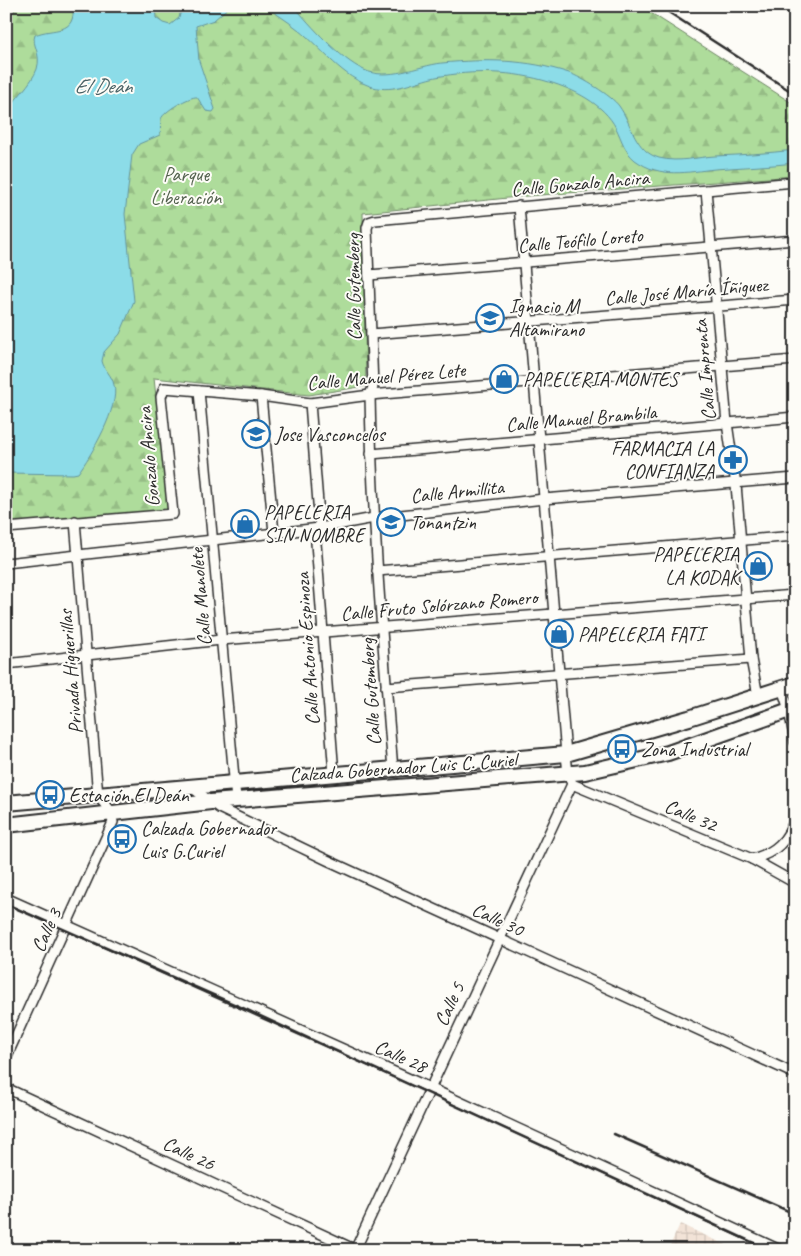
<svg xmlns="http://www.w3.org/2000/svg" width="801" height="1256" viewBox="0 0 801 1256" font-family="Caveat,sans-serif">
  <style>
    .industrial { fill: url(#industrial-grid) }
    .forest { fill: url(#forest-firs); stroke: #6c8463 }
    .water { fill: #8cdce8; stroke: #65959c }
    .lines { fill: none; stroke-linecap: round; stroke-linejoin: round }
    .street-casing { stroke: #2b2b2b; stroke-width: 12 }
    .primary-casing { stroke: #2b2b2b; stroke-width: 18 }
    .street { stroke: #fdfcf7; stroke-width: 9 }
    .primary { stroke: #fdfcf7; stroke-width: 14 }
    .rail { stroke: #2b2b2b; stroke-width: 2.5 }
    .labels { text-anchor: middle; stroke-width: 4; stroke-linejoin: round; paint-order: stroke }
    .park-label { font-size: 20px; fill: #52604d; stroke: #fdfcf7 }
    .street-label { font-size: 20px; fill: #2b2b2b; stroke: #fdfcf7 }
    .poi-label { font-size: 20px; fill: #2b2b2b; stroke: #fdfcf7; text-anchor: start }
    .water-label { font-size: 21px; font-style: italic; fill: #486064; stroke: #fdfcf7 }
  </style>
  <defs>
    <pattern id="industrial-grid" width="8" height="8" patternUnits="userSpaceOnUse" patternTransform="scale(1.25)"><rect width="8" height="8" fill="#f2e3d7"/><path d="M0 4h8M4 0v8" fill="none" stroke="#d0c3b9"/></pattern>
    <pattern id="forest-firs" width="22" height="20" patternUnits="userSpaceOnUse" patternTransform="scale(1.25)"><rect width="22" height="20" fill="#aedc9b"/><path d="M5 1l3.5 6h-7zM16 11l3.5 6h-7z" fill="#96bd86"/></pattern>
  </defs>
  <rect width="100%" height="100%" fill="#fdfcf7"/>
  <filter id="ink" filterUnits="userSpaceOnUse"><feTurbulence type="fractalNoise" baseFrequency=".02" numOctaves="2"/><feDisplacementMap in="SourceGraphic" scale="10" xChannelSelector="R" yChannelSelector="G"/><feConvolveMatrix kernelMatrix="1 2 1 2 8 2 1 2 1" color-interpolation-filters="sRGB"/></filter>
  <g filter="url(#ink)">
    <!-- industrial -->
    <path class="industrial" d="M680,1224L737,1250H668Z"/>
    <!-- forest -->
    <path class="forest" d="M17,6H640L795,105V176L527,196L363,213L366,386L309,395L154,378L168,511L6,527V22Z"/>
    <!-- water -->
    <g class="water">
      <path d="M73,6H155L156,18L163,23L170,25L179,18L182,6H193L194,12L206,6H230L214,20L196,26L199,61L215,109L213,112L206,111L197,97C190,96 164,111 161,119C160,124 161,130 160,135L139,144L132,155L125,214L134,301L120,334L104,352L102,361C104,370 112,375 114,385C120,406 91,456 78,473L73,474L6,473V112C15,99 32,83 37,69C42,53 31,45 35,35C53,27 76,36 73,6Z"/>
      <path d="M265,6H294C311,26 340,59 364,70C388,81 417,66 442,63C486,59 526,59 569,73C581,77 612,96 619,106C632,124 635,151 659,158C680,163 696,157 715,156C742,155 768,153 795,150V163C768,166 742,167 715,169C687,172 661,179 635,160C624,151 622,140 616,128C604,104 573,89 549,82C513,71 474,70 436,77C416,81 394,93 373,87C341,77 324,50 299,30C288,21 276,14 265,6Z"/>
    </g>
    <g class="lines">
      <defs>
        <g id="street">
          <path d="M793,6L795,9"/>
          <path d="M706,190L727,423L736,485L751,659L758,696"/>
          <path d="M369,275L795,240"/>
          <path d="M371,334L795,300"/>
          <path d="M199,391L236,800"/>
          <path d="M261,396L274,533"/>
          <path d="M310,403L320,528L316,543L334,774"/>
          <path d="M371,454L795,417"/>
          <path d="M6,528L173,514L161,397L164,388L261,396L310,403L370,395L795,360"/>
          <path d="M6,563L320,528L374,518L544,499L795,478"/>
          <path d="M377,571L795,536"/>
          <path d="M6,664L221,640L795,595"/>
          <path d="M386,687L751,659"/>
          <path d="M782,688L789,710L795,742"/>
          <path d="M393,770C383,645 372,520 370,395L373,387L367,228L369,222L375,220L795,182"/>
          <path d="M572,784L752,859L795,883"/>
          <path d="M191,787L219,808L327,860L795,1074"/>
          <path d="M752,859C775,853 788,841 795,818"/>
          <path d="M6,898L430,1088L780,1250"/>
          <path d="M6,1058L113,822L109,809L98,796L75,521"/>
          <path d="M6,1088L356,1250"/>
          <path d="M355,1250L572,784L568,774L566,754L519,206"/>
        </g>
        <g id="primary">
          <path d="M6,803L566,754L689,718L795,684"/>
          <path d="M6,825L211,802L585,772L668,753L795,708"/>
        </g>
      </defs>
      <!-- street casing -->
      <use href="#street" class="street-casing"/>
      <!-- primary casing -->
      <use href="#primary" class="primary-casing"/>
      <!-- street -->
      <use href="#street" class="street"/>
      <!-- primary -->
      <use href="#primary" class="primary"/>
      <!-- rail -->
      <g class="rail">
        <path d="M659,6L795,94"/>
        <path d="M6,904L245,1009L769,1250"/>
        <path d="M614,1134L795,1214"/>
      </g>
    </g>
  </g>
  <!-- icons -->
  <defs>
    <symbol id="school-ring" viewBox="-11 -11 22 22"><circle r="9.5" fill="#fdfcf7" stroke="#1f6fb2" stroke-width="1.5"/><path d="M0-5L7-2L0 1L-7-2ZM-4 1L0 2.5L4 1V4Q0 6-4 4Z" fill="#1f6fb2"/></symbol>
    <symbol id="shop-ring" viewBox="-11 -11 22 22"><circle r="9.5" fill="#fdfcf7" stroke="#1f6fb2" stroke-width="1.5"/><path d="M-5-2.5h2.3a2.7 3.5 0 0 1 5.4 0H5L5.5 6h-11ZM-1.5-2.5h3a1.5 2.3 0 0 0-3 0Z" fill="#1f6fb2"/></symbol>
    <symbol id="pharmacy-ring" viewBox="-11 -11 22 22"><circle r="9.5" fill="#fdfcf7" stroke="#1f6fb2" stroke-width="1.5"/><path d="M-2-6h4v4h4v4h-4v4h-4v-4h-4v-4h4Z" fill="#1f6fb2"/></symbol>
    <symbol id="bus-ring" viewBox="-11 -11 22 22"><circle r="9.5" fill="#fdfcf7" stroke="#1f6fb2" stroke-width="1.5"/><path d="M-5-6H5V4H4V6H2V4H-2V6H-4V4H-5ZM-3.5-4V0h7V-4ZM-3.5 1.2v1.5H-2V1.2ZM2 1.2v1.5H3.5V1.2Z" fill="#1f6fb2"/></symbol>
  </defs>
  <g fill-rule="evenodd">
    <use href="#school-ring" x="474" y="302" width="32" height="32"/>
    <use href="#shop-ring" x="488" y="363" width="32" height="32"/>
    <use href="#school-ring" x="240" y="418" width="32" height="32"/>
    <use href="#pharmacy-ring" x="717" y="444" width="32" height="32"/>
    <use href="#school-ring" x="375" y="506" width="32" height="32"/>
    <use href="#shop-ring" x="229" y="508" width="32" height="32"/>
    <use href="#shop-ring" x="742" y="550" width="32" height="32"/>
    <use href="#shop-ring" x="543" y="618" width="32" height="32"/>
    <use href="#bus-ring" x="606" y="733" width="32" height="32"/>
    <use href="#bus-ring" x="34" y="779" width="32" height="32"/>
    <use href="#bus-ring" x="106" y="823" width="32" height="32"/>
  </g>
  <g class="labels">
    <!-- park labels -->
    <g class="park-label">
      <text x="186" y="181">Parque<tspan x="186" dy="23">Liberación</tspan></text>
    </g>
    <!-- street labels -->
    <g class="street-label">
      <text transform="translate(580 183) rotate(-5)" y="7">Calle Gonzalo Ancira</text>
      <text transform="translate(580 240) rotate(-5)" y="7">Calle Teófilo Loreto</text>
      <text transform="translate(353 287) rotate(-91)" y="7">Calle Gutemberg</text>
      <text transform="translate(686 291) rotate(-5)" y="7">Calle José María Íñiguez</text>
      <text transform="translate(704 370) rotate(-95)" y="7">Calle Imprenta</text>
      <text transform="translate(386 376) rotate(-5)" y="7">Calle Manuel Pérez Lete</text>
      <text transform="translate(581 418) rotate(-5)" y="7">Calle Manuel Brambila</text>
      <text transform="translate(148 457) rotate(-95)" y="7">Gonzalo Ancira</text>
      <text transform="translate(457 491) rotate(-6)" y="7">Calle Armillita</text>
      <text transform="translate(200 597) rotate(-95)" y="7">Calle Manolete</text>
      <text transform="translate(439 605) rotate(-5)" y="7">Calle Fruto Solórzano Romero</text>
      <text transform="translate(307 649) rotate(-94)" y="7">Calle Antonio Espinoza</text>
      <text transform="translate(70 672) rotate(-95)" y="7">Privada Higuerillas</text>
      <text transform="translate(370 692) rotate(-94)" y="7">Calle Gutemberg</text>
      <text transform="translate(403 767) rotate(-4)" y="7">Calzada Gobernador Luis C. Curiel</text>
      <text transform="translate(691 815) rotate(23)" y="7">Calle 32</text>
      <text transform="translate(498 919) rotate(25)" y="7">Calle 30</text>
      <text transform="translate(46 930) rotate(-65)" y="7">Calle 3</text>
      <text transform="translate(449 1004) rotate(-65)" y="7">Calle 5</text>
      <text transform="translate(401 1056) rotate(24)" y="7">Calle 28</text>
      <text transform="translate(189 1153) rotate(25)" y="7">Calle 26</text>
    </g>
    <!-- poi labels -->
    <g class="poi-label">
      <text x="509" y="313">Ignacio M<tspan x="509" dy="23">Altamirano</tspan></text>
      <text x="523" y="386">PAPELERIA MONTES</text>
      <text x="275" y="441">Jose Vasconcelos</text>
      <text x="714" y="455" text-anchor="end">FARMACIA LA<tspan x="714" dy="23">CONFIANZA</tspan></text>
      <text x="264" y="519">PAPELERIA<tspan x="264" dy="23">SIN NOMBRE</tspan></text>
      <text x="410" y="529">Tonantzin</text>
      <text x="739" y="561" text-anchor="end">PAPELERIA<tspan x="739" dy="23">LA KODAK</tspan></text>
      <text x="578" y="641">PAPELERIA FATI</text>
      <text x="641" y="756">Zona Industrial</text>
      <text x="69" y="802">Estación El Deán</text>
      <text x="141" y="835">Calzada Gobernador<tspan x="141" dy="23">Luis G.Curiel</tspan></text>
    </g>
    <!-- water labels -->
    <g class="water-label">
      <text x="103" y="93">El Deán</text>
    </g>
  </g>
  <!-- margin -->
  <rect width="801" height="1256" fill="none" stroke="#fdfcf7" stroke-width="25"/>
  <rect x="12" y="12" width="776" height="1231" fill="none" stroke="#2b2b2b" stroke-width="2" filter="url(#ink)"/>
</svg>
